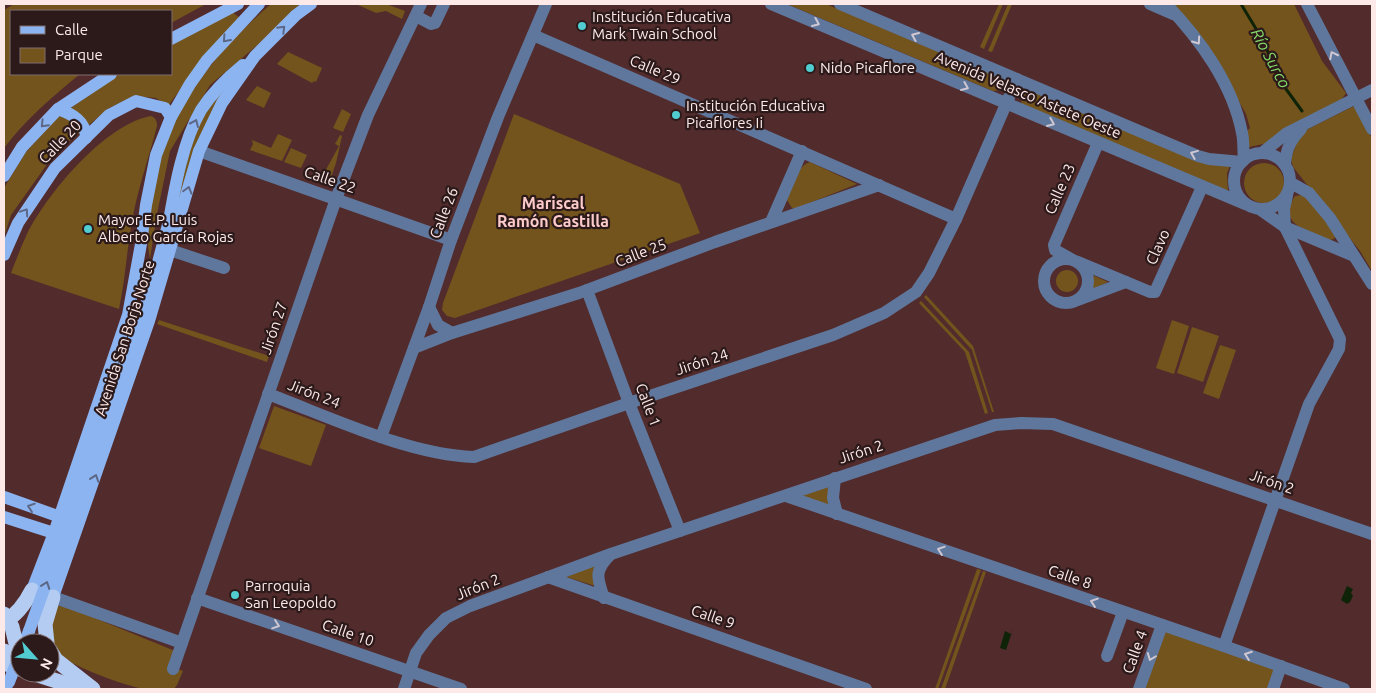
<svg xmlns="http://www.w3.org/2000/svg" width="1376" height="693" viewBox="0 0 1376 693" font-family="Ubuntu,sans-serif">
  <style>
    .green { fill: #73541c }
    .water { fill: #0e2307 }
    .lines { fill: none; stroke-linecap: round; stroke-linejoin: round }
    .stream { stroke: #0e2307; stroke-width: 3 }
    .minor { stroke: #5f779c; stroke-width: 12 }
    .major { stroke: #8cb4f1; stroke-width: 12 }
    .highway { stroke: #b4ccf1; stroke-width: 15 }
    .major-bridge { stroke: #8cb4f1; stroke-width: 12 }
    .highway-bridge { stroke: #b4ccf1; stroke-width: 15 }
    .oneway { stroke: #cec7d2 }
    .oneway2 { stroke: #5c6786 }
    .poi-dot { fill: #51ccd1; stroke: #2c1a1a; stroke-width: 2 }
    .labels { text-anchor: middle; stroke-width: 4.5; stroke-linejoin: round; paint-order: stroke }
    .poi-label { font-size: 15px; fill: #fee9e9; stroke: #2c1a1a; text-anchor: start }
    .street-label { font-size: 15px; fill: #fee9e9; stroke: #2c1a1a }
    .water-label { font-size: 16px; font-style: italic; fill: #86dd69; stroke: #2c1a1a }
    .neighbourhood-label { font-size: 16px; font-weight: bold; fill: #fecbcb; stroke: #2c1a1a }
  </style>
  <rect width="100%" height="100%" fill="#522b2c"/>
  <!-- green -->
  <g class="green">
    <path d="M14,4H206L171,23V11H11V74H80C52,97 26,119 4,148V10Z"/>
    <path d="M271,4H306L210,85L170,151L157,214L150,259C145,231 148,214 153,187C155,178 156,169 158,161C160,152 165,144 168,136C191,83 228,41 271,4Z"/>
    <path d="M356,4H386L405,11L402,19L386,11L376,13Z"/>
    <path d="M787,4H826L998,77L1003,82L1000,90L993,91Z"/>
    <path d="M999,4H1003L984,49L980,47Z"/>
    <path d="M1008,4H1012L992,52L988,51Z"/>
    <path d="M1172,4H1294L1322,61L1346,93L1342,99L1273,142L1244,148L1247,131L1250,128L1246,114L1229,84Z"/>
    <path d="M232,12L239,17L204,57L168,106L156,98L135,96L109,108L55,153L11,215L4,237V188L26,152L59,116L120,74H171V44Z"/>
    <path d="M288,52L322,68L316,82L314,81L312,83L277,64Z"/>
    <path d="M257,86L271,93L264,108L246,100Z"/>
    <path d="M1028,88L1231,164L1227,173L1228,192L1022,105C1020,97 1021,92 1028,88Z"/>
    <path d="M224,89L176,215C176,185 189,140 205,114C211,105 218,97 224,89Z"/>
    <path d="M1352,107H1356L1372,139V271L1360,251L1293,167L1291,159L1300,133Z"/>
    <path d="M342,109L351,114L343,132L333,128Z"/>
    <path d="M514,114L680,184L700,233L455,318L447,316L442,310L443,303Z"/>
    <path d="M151,116C156,118 157,121 157,126C150,154 140,182 134,211C127,244 126,276 119,309L11,273C16,260 21,247 27,234C47,194 105,124 151,116Z"/>
    <path d="M278,134L292,140L282,161L250,150L253,144L252,140L271,148Z"/>
    <path d="M340,135L342,136L336,163L331,178L323,175L339,146L335,144Z"/>
    <path d="M291,148L307,155L301,168L284,162Z"/>
    <path d="M810,162L857,184L797,208H792L787,200C792,188 796,166 810,162Z"/>
    <circle cx="1264" cy="183" r="20"/>
    <path d="M1302,195L1308,198L1336,235L1334,239L1330,240C1309,231 1276,225 1295,196Z"/>
    <circle cx="1067" cy="281" r="11"/>
    <path d="M1090,274L1108,282L1091,290Z"/>
    <path d="M926,295L973,346L994,412H992L972,350L924,297Z"/>
    <path d="M921,301L969,352L988,413L985,414L965,352L919,303Z"/>
    <path d="M159,320L269,356L267,362L157,324Z"/>
    <path d="M1172,320L1189,326L1174,374L1156,368Z"/>
    <path d="M1192,327L1219,336L1203,382L1177,373Z"/>
    <path d="M1220,345L1236,350L1219,399L1203,393Z"/>
    <path d="M274,406L326,425L311,466L259,448Z"/>
    <path d="M833,483L834,511L790,495Z"/>
    <path d="M605,563L602,573L605,589L560,575Z"/>
    <path d="M977,569L981,570L938,689H935Z"/>
    <path d="M983,571L986,572L945,689H941Z"/>
    <path d="M63,605L175,651L170,666L183,671L177,685L174,689C164,689 152,691 143,689C124,685 68,666 58,652C49,637 51,622 54,607Z"/>
    <path d="M1166,630L1276,669L1269,689H1145Z"/>
  </g>
  <!-- water -->
  <g class="water">
    <path d="M1347,586L1353,589L1351,593L1353,596L1350,602L1347,604L1341,600Z"/>
    <path d="M1013,629L1006,650L1000,648L1005,631L1011,634Z"/>
  </g>
  <g class="lines">
    <!-- stream -->
    <path class="stream" d="M1241,4L1264,42L1278,78L1302,111"/>
    <!-- minor -->
    <g class="minor">
      <path d="M771,4L1245,204"/>
      <path d="M840,4L1198,156L1209,159L1242,162"/>
      <path d="M1150,4L1173,14"/>
      <path d="M1166,4C1200,39 1233,85 1242,133C1244,141 1243,151 1244,160"/>
      <path d="M1307,4L1372,129"/>
      <path d="M416,16L431,24L435,23L444,4"/>
      <path d="M533,35L956,219"/>
      <path d="M199,151L451,240"/>
      <circle cx="1262" cy="181" r="28"/>
      <path d="M1262,153L1287,133L1372,90"/>
      <path d="M1285,165C1286,149 1290,141 1301,129"/>
      <path d="M1291,183L1309,193L1330,218L1372,284"/>
      <path d="M1261,210L1285,227L1354,256"/>
      <path d="M771,222L802,151"/>
      <path d="M170,250L224,268"/>
      <path d="M1071,259L1055,250L1054,245L1098,143"/>
      <circle cx="1066" cy="281" r="22"/>
      <path d="M1078,262L1150,292H1155L1202,187"/>
      <path d="M587,290L629,403L680,531"/>
      <path d="M1078,300L1126,282"/>
      <path d="M429,307L438,325L452,333"/>
      <path d="M414,348L452,333L579,293L715,242L879,185"/>
      <path d="M268,394C330,417 409,455 474,457L629,403L833,335L884,313L916,292L929,273L956,219L1017,79"/>
      <path d="M381,437L429,307L451,240L498,117L546,4"/>
      <path d="M835,478L833,498L837,514"/>
      <path d="M786,496L1224,646L1344,689"/>
      <path d="M548,577L866,689"/>
      <path d="M53,597L182,643"/>
      <path d="M197,598L461,689"/>
      <path d="M604,598C597,578 594,571 610,555"/>
      <path d="M1224,646L1309,404L1339,349L1340,339L1285,227L1284,209L1287,196"/>
      <path d="M1107,656L1123,612"/>
      <path d="M173,669L336,199L368,115L421,4"/>
      <path d="M404,689L416,653L429,635L446,618L470,606L611,554L995,425L1021,423L1053,424L1372,534"/>
      <path d="M1139,689L1162,625"/>
      <path d="M1273,689L1281,666"/>
    </g>
    <!-- major -->
    <g class="major">
      <path d="M171,39L238,4"/>
      <path d="M58,109C72,114 86,121 86,138"/>
      <path d="M4,176L22,147L58,109L111,74"/>
      <path d="M169,221C175,186 183,141 201,110C212,93 227,78 243,65"/>
      <path d="M4,255L18,223L55,168L109,115L136,101L165,108L171,117"/>
      <path d="M4,497L66,519"/>
      <path d="M4,517L60,535"/>
      <path d="M32,590L54,533L128,315L141,244L146,205L156,155L171,117L190,84L207,60L259,4"/>
      <path d="M53,597L149,321L199,151L222,103L255,56L296,15L311,4"/>
      <path d="M24,643L29,631"/>
    </g>
    <!-- highway -->
    <g class="highway">
      <path d="M4,622C17,615 25,604 32,590"/>
      <path d="M47,643L45,624L53,597"/>
      <path d="M50,650L56,660L93,689"/>
      <path d="M4,651L20,659"/>
      <path d="M4,663L20,669"/>
      <path d="M32,673L81,689"/>
    </g>
    <!-- major-bridge -->
    <g class="major-bridge">
      <path d="M29,631L149,296L169,221"/>
      <path d="M4,689L9,682L19,656"/>
    </g>
    <!-- highway-bridge -->
    <path class="highway-bridge" d="M4,614L12,627L19,656"/>
  </g>
  <!-- one-way arrows -->
  <defs><path id="oneway-chevron" d="M-2-3.5L2.5 0L-2 3.5" fill="none" stroke-width="1.6" stroke-linecap="round" stroke-linejoin="round" transform="scale(1.25)"/></defs>
  <g class="oneway">
    <use href="#oneway-chevron" transform="translate(816 23) rotate(23)"/>
    <use href="#oneway-chevron" transform="translate(915 36) rotate(-157)"/>
    <use href="#oneway-chevron" transform="translate(1197 41) rotate(55)"/>
    <use href="#oneway-chevron" transform="translate(1333 55) rotate(-117)"/>
    <use href="#oneway-chevron" transform="translate(965 87) rotate(23)"/>
    <use href="#oneway-chevron" transform="translate(1051 123) rotate(23)"/>
    <use href="#oneway-chevron" transform="translate(1194 154) rotate(-158)"/>
    <use href="#oneway-chevron" transform="translate(941 550) rotate(-161)"/>
    <use href="#oneway-chevron" transform="translate(1094 602) rotate(-161)"/>
    <use href="#oneway-chevron" transform="translate(276 625) rotate(19)"/>
    <use href="#oneway-chevron" transform="translate(1248 655) rotate(-160)"/>
    <use href="#oneway-chevron" transform="translate(1151 657) rotate(111)"/>
  </g>
  <g class="oneway2">
    <use href="#oneway-chevron" transform="translate(282 29) rotate(-45)"/>
    <use href="#oneway-chevron" transform="translate(226 39) rotate(132)"/>
    <use href="#oneway-chevron" transform="translate(195 123) rotate(-66)"/>
    <use href="#oneway-chevron" transform="translate(44 124) rotate(134)"/>
    <use href="#oneway-chevron" transform="translate(188 190) rotate(-74)"/>
    <use href="#oneway-chevron" transform="translate(25 212) rotate(-56)"/>
    <use href="#oneway-chevron" transform="translate(95 478) rotate(-71)"/>
    <use href="#oneway-chevron" transform="translate(31 507) rotate(-161)"/>
    <use href="#oneway-chevron" transform="translate(46 585) rotate(-70)"/>
  </g>
  <!-- markers -->
  <g class="poi-dot">
    <circle cx="582" cy="26" r="5"/>
    <circle cx="810" cy="68" r="5"/>
    <circle cx="676" cy="115" r="5"/>
    <circle cx="88" cy="229" r="5"/>
    <circle cx="235" cy="595" r="5"/>
  </g>
  <g class="labels">
    <!-- poi labels -->
    <g class="poi-label">
      <text x="592" y="22">Institución Educativa<tspan x="592" dy="17">Mark Twain School</tspan></text>
      <text x="820" y="73">Nido Picaflore</text>
      <text x="686" y="111">Institución Educativa<tspan x="686" dy="17">Picaflores Ii</tspan></text>
      <text x="98" y="225">Mayor E.P. Luis<tspan x="98" dy="17">Alberto García Rojas</tspan></text>
      <text x="245" y="591">Parroquia<tspan x="245" dy="17">San Leopoldo</tspan></text>
    </g>
    <!-- street labels -->
    <g class="street-label">
      <text transform="translate(655 70) rotate(23)" y="5">Calle 29</text>
      <text transform="translate(1028 95) rotate(23)" y="5">Avenida Velasco Astete Oeste</text>
      <text transform="translate(60 142) rotate(-46)" y="5">Calle 20</text>
      <text transform="translate(330 180) rotate(19)" y="5">Calle 22</text>
      <text transform="translate(1060 189) rotate(-66)" y="5">Calle 23</text>
      <text transform="translate(444 213) rotate(-69)" y="5">Calle 26</text>
      <text transform="translate(1158 247) rotate(-66)" y="5">Clavo</text>
      <text transform="translate(641 253) rotate(-21)" y="5">Calle 25</text>
      <text transform="translate(274 328) rotate(-71)" y="5">Jirón 27</text>
      <text transform="translate(125 338) rotate(-72)" y="5">Avenida San Borja Norte</text>
      <text transform="translate(702 362) rotate(-18)" y="5">Jirón 24</text>
      <text transform="translate(314 394) rotate(21)" y="5">Jirón 24</text>
      <text transform="translate(648 405) rotate(69)" y="5">Calle 1</text>
      <text transform="translate(861 452) rotate(-18)" y="5">Jirón 2</text>
      <text transform="translate(1272 482) rotate(19)" y="5">Jirón 2</text>
      <text transform="translate(1070 577) rotate(19)" y="5">Calle 8</text>
      <text transform="translate(478 587) rotate(-22)" y="5">Jirón 2</text>
      <text transform="translate(713 617) rotate(19)" y="5">Calle 9</text>
      <text transform="translate(348 633) rotate(19)" y="5">Calle 10</text>
      <text transform="translate(1135 652) rotate(-70)" y="5">Calle 4</text>
    </g>
    <!-- water labels -->
    <g class="water-label">
      <text transform="translate(1271 58) rotate(62)" y="6">Río Surco</text>
    </g>
    <!-- neighbourhood labels -->
    <g class="neighbourhood-label">
      <text x="553" y="209">Mariscal<tspan x="553" dy="18">Ramón Castilla</tspan></text>
    </g>
  </g>
  <!-- border -->
  <rect width="1376" height="693" fill="none" stroke="#fee9e9" stroke-width="10"/>
  <!-- legend -->
  <rect x="10" y="10" width="162" height="65" fill="#2c1a1a" stroke="#806d6d"/>
  <rect x="20" y="26" width="25" height="8" fill="#8cb4f1" stroke="#806d6d"/>
  <text x="55" y="35" font-size="15" fill="#fee9e9">Calle</text>
  <rect x="20" y="48" width="25" height="15" fill="#73541c" stroke="#806d6d"/>
  <text x="55" y="60" font-size="15" fill="#fee9e9">Parque</text>
  <!-- north arrow -->
  <g transform="translate(35 658) rotate(117)"><circle r="24" fill="#2c1a1a" stroke="#806d6d"/>
  <path d="M0-4L9 19L0 12L-9 19Z" fill="#51ccd1"/>
  <text y="-8" font-size="14" font-weight="bold" text-anchor="middle" fill="#fee9e9">N</text>
  </g>
</svg>
